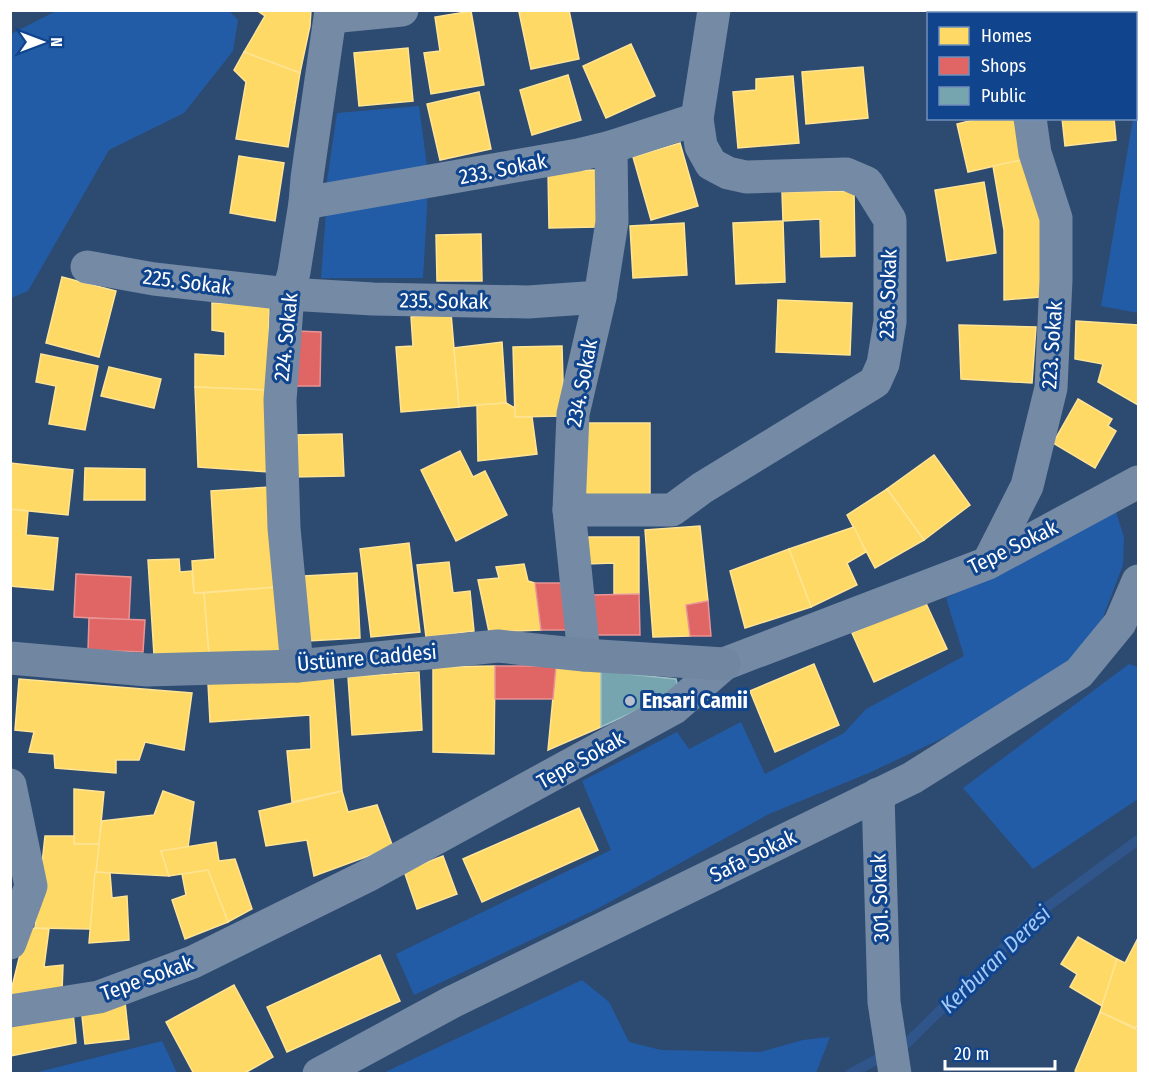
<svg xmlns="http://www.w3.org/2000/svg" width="1149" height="1084" viewBox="0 0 1149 1084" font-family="'Fira Sans Condensed',sans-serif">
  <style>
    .green { fill: #235ca6 }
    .homes { fill: #ffd966; stroke: #ffe494; stroke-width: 1.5 }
    .shops { fill: #e06666; stroke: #e99494; stroke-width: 1.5 }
    .public { fill: #76a5af; stroke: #9fc0c7; stroke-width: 1.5 }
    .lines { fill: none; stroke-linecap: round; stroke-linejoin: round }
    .stream { stroke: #2f558a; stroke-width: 10 }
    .street { stroke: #748aa5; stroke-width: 33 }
    .secondary { stroke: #7086a1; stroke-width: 33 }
    .poi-dot { fill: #b6c0cd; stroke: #10458e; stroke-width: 2 }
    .labels { text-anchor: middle; stroke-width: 6; stroke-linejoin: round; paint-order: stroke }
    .street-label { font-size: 21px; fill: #fff; stroke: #10458e }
    .poi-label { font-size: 21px; font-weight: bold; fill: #fff; stroke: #10458e; text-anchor: start }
    .water-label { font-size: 22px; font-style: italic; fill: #a5cafa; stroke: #10458e }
  </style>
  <rect width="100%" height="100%" fill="#2d4a71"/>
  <!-- green -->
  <g class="green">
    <path d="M1069,10L1138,11V313L1101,306L1133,119L1136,118L1138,91H1136V14L1066,13Z"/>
    <path d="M90,11H229L238,20L233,51L184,113L109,150L28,291L11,298V34L54,12Z"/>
    <path d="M419,106L427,166L326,188L337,113Z"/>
    <path d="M428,190L423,278H321L326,212Z"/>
    <path d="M1116,512L1124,537L1123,565L1103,617L1081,653L977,722L871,772L769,814L597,909L414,995L396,954L611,850L582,781L677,732L689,749L741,722L765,774L844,733L866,709L964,656L946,598Z"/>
    <path d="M1129,664L1138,667V799L1033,869L963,788Z"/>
    <path d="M582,980L609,1002L629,1042L661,1050L760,1052L803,1040L830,1037L816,1073H383Z"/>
    <path d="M162,1041L177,1073H34Z"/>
  </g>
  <!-- homes -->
  <g class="homes">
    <path d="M256,10H311L310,26L300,73L244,52L265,16Z"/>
    <path d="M525,10H569L579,59L531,69L519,12Z"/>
    <path d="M471,11L484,85L431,94L424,53L440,51L435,17Z"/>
    <path d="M631,44L655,96L606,118L583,66Z"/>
    <path d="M408,48L413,101L359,106L354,53Z"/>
    <path d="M244,52L300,73L288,147L236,139L246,82L234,70Z"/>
    <path d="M863,67L868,118L806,124L802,72Z"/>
    <path d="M568,75L581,120L532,135L520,90Z"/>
    <path d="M793,76L799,143L738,148L733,92L756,90V79Z"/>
    <path d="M479,92L491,149L440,160L427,104Z"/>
    <path d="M981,118H1017L1026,159L968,172L957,124Z"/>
    <path d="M1062,118H1114L1116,140L1065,146Z"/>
    <path d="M680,143L698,206L651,220L633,157Z"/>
    <path d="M239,156L284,163L275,221L230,213Z"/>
    <path d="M1026,159L1042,217L1040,297L1004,300V230L993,166Z"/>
    <path d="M596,170L597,227L549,228L548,171Z"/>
    <path d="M984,182L996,253L947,261L935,190Z"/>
    <path d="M854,191L855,256L821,257L820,219L783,221L782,192Z"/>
    <path d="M783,221L785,282L736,284L733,223Z"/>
    <path d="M684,223L687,275L633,278L630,226Z"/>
    <path d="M481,234L482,281H437L436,235Z"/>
    <path d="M62,277L116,291L99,357L46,343Z"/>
    <path d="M778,300L852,303L850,355L776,352Z"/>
    <path d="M212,303L269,305L268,390L195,387V354L225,356V332L212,330Z"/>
    <path d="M451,313L459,407L401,412L396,347L413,346L411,317Z"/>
    <path d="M1076,321L1138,325V405L1098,382L1103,364L1075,359Z"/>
    <path d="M959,325L1036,327L1032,383L961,379Z"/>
    <path d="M502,342L506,403L459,407L454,348Z"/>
    <path d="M562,346L564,416L515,417L513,347Z"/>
    <path d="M41,354L98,366L85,430L49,424L56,386L36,382Z"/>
    <path d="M109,367L161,379L154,408L101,396Z"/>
    <path d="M195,387L268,390L269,472L198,467Z"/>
    <path d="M1078,399L1112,419L1108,426L1116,431L1095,468L1053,443Z"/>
    <path d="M506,403L515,408V417H532L537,454L478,461L477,405Z"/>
    <rect x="579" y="423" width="71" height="73"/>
    <path d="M342,434L344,476L291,477V435Z"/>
    <path d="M460,451L473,477L485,471L507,515L456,541L421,470Z"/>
    <path d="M934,455L970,505L924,540L887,489Z"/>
    <path d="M10,463L73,470L68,515L10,509Z"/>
    <path d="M85,468L145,469V500H84Z"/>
    <path d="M270,487L277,587L194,593L192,561L215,559L211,491Z"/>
    <path d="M887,489L924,540L875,568L847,515Z"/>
    <path d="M10,509L28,511L26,535L58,538L53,590L10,586Z"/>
    <path d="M700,526L708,601L686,605L690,636L653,637L645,530Z"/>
    <path d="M854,527L866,552L847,563L857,585L811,607L789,549Z"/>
    <path d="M586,537H639V594H614V563L586,564Z"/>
    <path d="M409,543L420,632L371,637L360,549Z"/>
    <path d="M789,549L811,607L745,628L730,571Z"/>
    <path d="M179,559L180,572L192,571L194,593H204L209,654L154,655L148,560Z"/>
    <path d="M449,562L453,593L470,591L474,631L426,637L417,565Z"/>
    <path d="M524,564L528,581L535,583L541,630L489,632L478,580L499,578L496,567Z"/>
    <path d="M357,573L360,638L308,641L304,576Z"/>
    <path d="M277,587L281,652L209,654L204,593Z"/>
    <path d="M924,599L947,649L874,682L852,633Z"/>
    <path d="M814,664L839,725L775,752L750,691Z"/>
    <path d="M495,666L494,754L433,752V667Z"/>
    <path d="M556,666L601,671V727L548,750Z"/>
    <path d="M419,672L422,730L352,735L348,677Z"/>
    <path d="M19,679L192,693L184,750L145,742L139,760H116V773L55,768L54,754L29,752L34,732L15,730Z"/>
    <path d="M333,679L342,791L292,802L287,751L311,749L310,715L210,722L208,683Z"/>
    <path d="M74,789L104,792L99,844H74Z"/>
    <path d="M163,791L194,802L188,847L161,851L169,876L95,872L102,821L154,815Z"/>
    <path d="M342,791L348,812L377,805L393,847L314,876L307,840L266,846L259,811Z"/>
    <path d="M579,808L598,850L482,902L463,859Z"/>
    <path d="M45,836H74V844H99L90,929L35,928Z"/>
    <path d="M216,842L219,861L235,859L252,909L228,922L208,870L169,876L161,851Z"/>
    <path d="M443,856L457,894L417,909L404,871Z"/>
    <path d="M208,870L228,922L185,939L172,900L186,895L182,874Z"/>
    <path d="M95,872L110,873L112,898L127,896L129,940L89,943Z"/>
    <path d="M35,928L49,929L44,967L63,965L62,992L10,995L26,930Z"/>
    <path d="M1078,937L1117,959L1102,1006L1070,987L1077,974L1061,964Z"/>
    <path d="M1138,938V1024L1136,1028L1100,1012L1117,959L1125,963Z"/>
    <path d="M380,955L400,1001L287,1052L267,1007Z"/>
    <path d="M234,985L273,1057L243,1074H194L166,1022Z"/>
    <path d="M125,1002L129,1039L85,1044L81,1007Z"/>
    <path d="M73,1012L76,1043L10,1056V1025Z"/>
    <path d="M1100,1012L1138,1030V1074H1080L1075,1071Z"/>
  </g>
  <!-- shops -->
  <g class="shops">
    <path d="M297,331L321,332L320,386H296Z"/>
    <path d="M76,574L131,577L129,620L74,617Z"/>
    <path d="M535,583H561L566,630H541Z"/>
    <path d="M639,594L640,635H593V595Z"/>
    <path d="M708,601L711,636H690L686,605Z"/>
    <path d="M89,618L145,620L143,652L88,650Z"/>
    <path d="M495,666H556L553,699H495Z"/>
  </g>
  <!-- public -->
  <path class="public" d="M601,671L676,679L679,691L601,727Z"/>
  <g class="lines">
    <!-- stream -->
    <path class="stream" d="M850,1074L907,1043L1040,912L1138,840"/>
    <!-- street -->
    <g class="street">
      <path d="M1049,14L1050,10"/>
      <path d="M331,17L402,10"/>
      <path d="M305,203L578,155L611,147L697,119"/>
      <path d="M87,267L154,279L288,294L373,299L528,302L600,297"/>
      <path d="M569,510H672L702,488L875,382L883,364L890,322V220L867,183L846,174L746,177L728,173L711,164L701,146L697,119L714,10"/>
      <path d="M988,563L1027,486L1051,388L1056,280V218L1035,153L1030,118"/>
      <path d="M584,655L569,510L573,414L600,297L612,222L611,147"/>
      <path d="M297,666L284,528L280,400L288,294L294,272L305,203L307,178L331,10"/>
      <path d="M10,785L31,886L10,943"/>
      <path d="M878,794L884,1002L895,1074"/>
      <path d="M10,1011L99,997L193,962L367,876L674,708L724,664L988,563L1138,482"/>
      <path d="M319,1074L452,1002L912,778L1079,673L1120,623L1138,581"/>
    </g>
    <!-- secondary -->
    <path class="secondary" d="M10,658L147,670L297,666L498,646L584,655L724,664"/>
  </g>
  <!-- markers -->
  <circle class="poi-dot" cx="630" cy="701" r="6"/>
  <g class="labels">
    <!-- street labels -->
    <g class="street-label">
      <text transform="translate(503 169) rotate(-11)" y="7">233. Sokak</text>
      <text transform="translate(187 282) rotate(7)" y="7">225. Sokak</text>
      <text transform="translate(888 294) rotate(-88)" y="7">236. Sokak</text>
      <text transform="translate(444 301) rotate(1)" y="7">235. Sokak</text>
      <text transform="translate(286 337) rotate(-84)" y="7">224. Sokak</text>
      <text transform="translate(1052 345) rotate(-86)" y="7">223. Sokak</text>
      <text transform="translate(582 383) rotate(-79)" y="7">234. Sokak</text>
      <text transform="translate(1013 547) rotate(-26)" y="7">Tepe Sokak</text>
      <text transform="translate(367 658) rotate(-5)" y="7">Üstünre Caddesi</text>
      <text transform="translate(581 760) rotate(-29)" y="7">Tepe Sokak</text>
      <text transform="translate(753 856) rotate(-26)" y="7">Safa Sokak</text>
      <text transform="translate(880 898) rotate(-92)" y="7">301. Sokak</text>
      <text transform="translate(147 978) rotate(-20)" y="7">Tepe Sokak</text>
    </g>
    <!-- poi labels -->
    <g class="poi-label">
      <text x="642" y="708">Ensari Camii</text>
    </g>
    <!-- water labels -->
    <g class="water-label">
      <text transform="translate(995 959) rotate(-44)" y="8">Kerburan Deresi</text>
    </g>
  </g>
  <!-- border -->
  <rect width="1149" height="1084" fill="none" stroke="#ffffff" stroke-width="24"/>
  <!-- legend -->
  <rect x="927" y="12" width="210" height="108" fill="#10458e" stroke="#708fbb" stroke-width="1.5"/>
  <rect x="939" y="27" width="30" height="18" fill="#ffd966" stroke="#708fbb" stroke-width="1.5"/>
  <text x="981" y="42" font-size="18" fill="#ffffff">Homes</text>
  <rect x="939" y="57" width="30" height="18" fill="#e06666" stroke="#708fbb" stroke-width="1.5"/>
  <text x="981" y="72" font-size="18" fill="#ffffff">Shops</text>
  <rect x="939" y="87" width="30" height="18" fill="#76a5af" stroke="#708fbb" stroke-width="1.5"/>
  <text x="981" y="102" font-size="18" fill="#ffffff">Public</text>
  <!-- north arrow -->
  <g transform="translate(42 42) rotate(90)" stroke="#10458e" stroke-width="4.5" paint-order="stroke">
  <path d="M0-4.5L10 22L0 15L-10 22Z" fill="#ffffff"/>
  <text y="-9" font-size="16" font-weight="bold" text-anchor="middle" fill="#ffffff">N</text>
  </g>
  <!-- scale -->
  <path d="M945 1060v9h110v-9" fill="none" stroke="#ffffff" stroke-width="3"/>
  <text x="954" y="1060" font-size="18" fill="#ffffff" stroke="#10458e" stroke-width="4.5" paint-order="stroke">20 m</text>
</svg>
